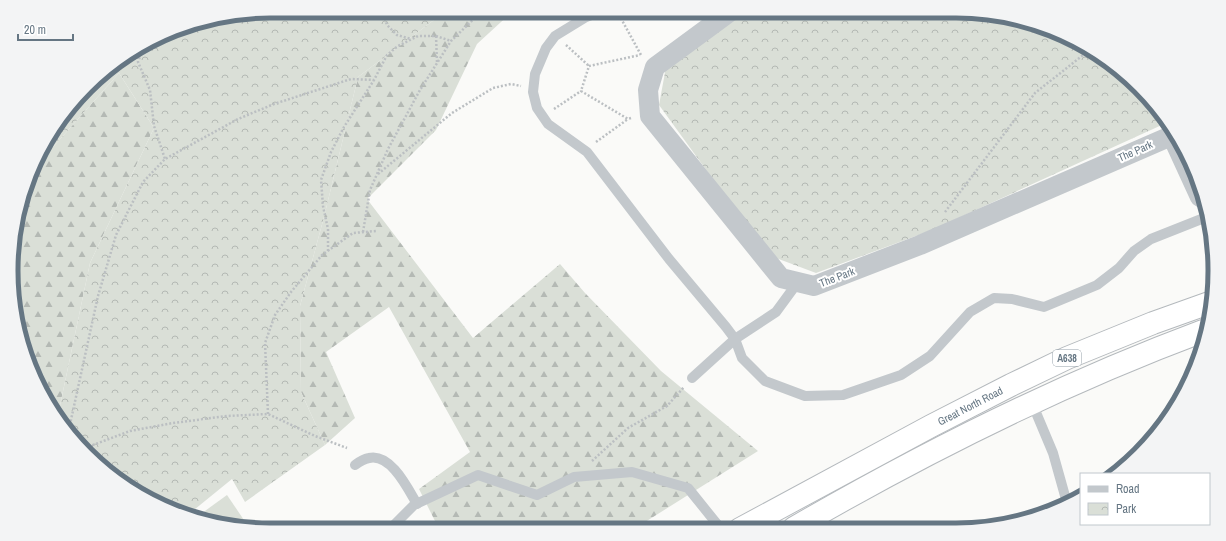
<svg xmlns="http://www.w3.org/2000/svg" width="1226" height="541" viewBox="0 0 1226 541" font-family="'Archivo Narrow',sans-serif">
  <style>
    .grass { fill: #dadfd7 }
    .forest { fill: url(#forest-firs) }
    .park { fill: url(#park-crowns) }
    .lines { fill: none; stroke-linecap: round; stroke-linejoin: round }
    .trunk-casing { stroke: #b4b9bd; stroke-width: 24 }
    .path { stroke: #bbbfc2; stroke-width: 2.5; stroke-dasharray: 2 2; stroke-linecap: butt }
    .service { stroke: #c3c8cc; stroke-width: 10 }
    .minor { stroke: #c3c8cc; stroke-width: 20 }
    .trunk { stroke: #fff; stroke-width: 22 }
    .labels { text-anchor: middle; stroke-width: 4; stroke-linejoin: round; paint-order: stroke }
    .shield { fill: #fff; stroke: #939fa8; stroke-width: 1 }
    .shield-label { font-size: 10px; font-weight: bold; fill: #657683 }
    .street-label { font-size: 11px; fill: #657683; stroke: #fff }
    .rim { fill: none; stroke: #657683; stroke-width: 5 }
  </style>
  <defs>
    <pattern id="forest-firs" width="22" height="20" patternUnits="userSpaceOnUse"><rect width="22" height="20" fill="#dadfd7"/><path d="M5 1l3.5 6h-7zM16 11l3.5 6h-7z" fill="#b4b9b4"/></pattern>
    <pattern id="park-crowns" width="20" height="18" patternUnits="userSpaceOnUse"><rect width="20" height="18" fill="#dadfd7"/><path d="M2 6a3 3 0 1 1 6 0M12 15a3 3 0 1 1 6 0" fill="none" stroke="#b4b9b4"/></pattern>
  </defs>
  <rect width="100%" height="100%" fill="#fafaf8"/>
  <!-- grass -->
  <path class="grass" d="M227,495L248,526L198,516Z"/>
  <!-- forest -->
  <g class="forest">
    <path d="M446,11H513L477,44L436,130L367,199L473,338L560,264L585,293L661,371L758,451L634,529H432L437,525L419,489L470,452L389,307L326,352L355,418L325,445L301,392L300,306L324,217L358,77Z"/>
    <path d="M119,73L154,128L90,263L58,415L46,400L13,305L16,220L37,165Z"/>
  </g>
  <!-- park -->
  <g class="park">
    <path d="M271,11H446L358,77L324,217L300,306L301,392L325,445L245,502L232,479L189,514L171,510L99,465L58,415L90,263L154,128L119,73L37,165L46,141L100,75L187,25Z"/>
    <path d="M748,11H956L1055,31L1139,87L1164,124L932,230L816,273L768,255L659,105L666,67Z"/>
  </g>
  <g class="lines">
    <defs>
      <g id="trunk">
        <path d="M794,528C925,452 1061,384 1203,331"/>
        <path id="s1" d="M740,529L931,426L1011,385L1067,358L1153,323L1209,303"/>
      </g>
    </defs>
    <!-- trunk casing -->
    <use href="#trunk" class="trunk-casing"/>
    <!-- path -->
    <g class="path">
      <path d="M382,11L387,25L397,35L411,39"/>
      <path d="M617,11L641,55"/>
      <path d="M436,36L437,62"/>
      <path d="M566,45L589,66"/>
      <path d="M138,53V62L150,90L154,126L165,159"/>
      <path d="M139,59L143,50"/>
      <path d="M554,109L581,91"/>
      <path d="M631,118L628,119L581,91L589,66L640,55"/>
      <path d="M596,142L628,119"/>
      <path d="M378,174L452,113L493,88L511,84L521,86"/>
      <path d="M945,212L1035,93L1087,52"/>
      <path d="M363,232L370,190L388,149L420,90L451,41L482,11"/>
      <path d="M328,251V229L323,206L321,180L331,152L344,127L374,80L387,55L398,46L418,36H436L451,41"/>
      <path d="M268,414L265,343L275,315L291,292L322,255L353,233L376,231"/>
      <path d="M69,429L98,296L116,235L143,182L165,159L238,119L274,104L351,79L374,80"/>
      <path d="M85,448L130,431L173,423L227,416L268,414L315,436L347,448"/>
      <path d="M592,461L628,428L667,406L684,387"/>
    </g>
    <!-- service -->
    <g class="service">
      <path d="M601,11L586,17L555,36L546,48L535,74L533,92L537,108L548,124L587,152L669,259L726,327L735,339L742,358L765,381L805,396L843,395L901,375L930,356L970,312L994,298L1012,299L1044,307L1097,285L1119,268L1134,251L1151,239L1204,218"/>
      <path d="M692,378L735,339L776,312L798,282"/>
      <path d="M1032,403L1053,453L1067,503"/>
      <path d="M355,465C359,462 364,459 369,458C391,453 408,489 417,504"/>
      <path d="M389,530L414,505L478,475L537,495L574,477L632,472L688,488L721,529"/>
    </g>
    <!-- minor -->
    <g class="minor">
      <path d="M731,11L655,67L648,90L650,116L781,278L814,286L920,245L1171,136"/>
      <path d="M1172,136L1200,197"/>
    </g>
    <!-- trunk -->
    <use href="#trunk" class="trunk"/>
  </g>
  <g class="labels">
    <!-- shield labels -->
    <rect class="shield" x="1053" y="350" width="28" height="16" rx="3"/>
    <g class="shield-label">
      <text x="1067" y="362">A638</text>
    </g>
    <!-- street labels -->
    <g class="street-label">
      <text transform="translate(1135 151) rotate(-24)" y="4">The Park</text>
      <text transform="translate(837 277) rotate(-21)" y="4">The Park</text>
      <text dy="4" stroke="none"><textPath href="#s1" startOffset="261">Great North Road</textPath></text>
    </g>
  </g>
  <!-- crop -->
  <path d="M0 0H1226V541H0ZM270 18H956A252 252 0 0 1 1208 270V271A252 252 0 0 1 956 523H270A252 252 0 0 1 18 271V270A252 252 0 0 1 270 18Z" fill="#f3f4f5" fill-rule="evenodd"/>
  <path class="rim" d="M270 18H956A252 252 0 0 1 1208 270V271A252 252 0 0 1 956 523H270A252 252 0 0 1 18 271V270A252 252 0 0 1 270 18Z"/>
  <!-- legend -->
  <rect x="1080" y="473" width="130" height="52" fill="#ffffff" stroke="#c1c8cd"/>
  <rect x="1088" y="486" width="20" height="6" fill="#c3c8cc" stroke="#c1c8cd"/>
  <text x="1116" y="493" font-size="12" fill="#657683">Road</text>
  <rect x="1088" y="503" width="20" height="12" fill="url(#park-crowns)" stroke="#c1c8cd"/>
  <text x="1116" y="513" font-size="12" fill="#657683">Park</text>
  <!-- scale -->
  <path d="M18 34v6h55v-6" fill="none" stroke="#657683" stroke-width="2"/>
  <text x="24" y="34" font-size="12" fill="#657683" stroke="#ffffff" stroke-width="3" paint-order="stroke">20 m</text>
</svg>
